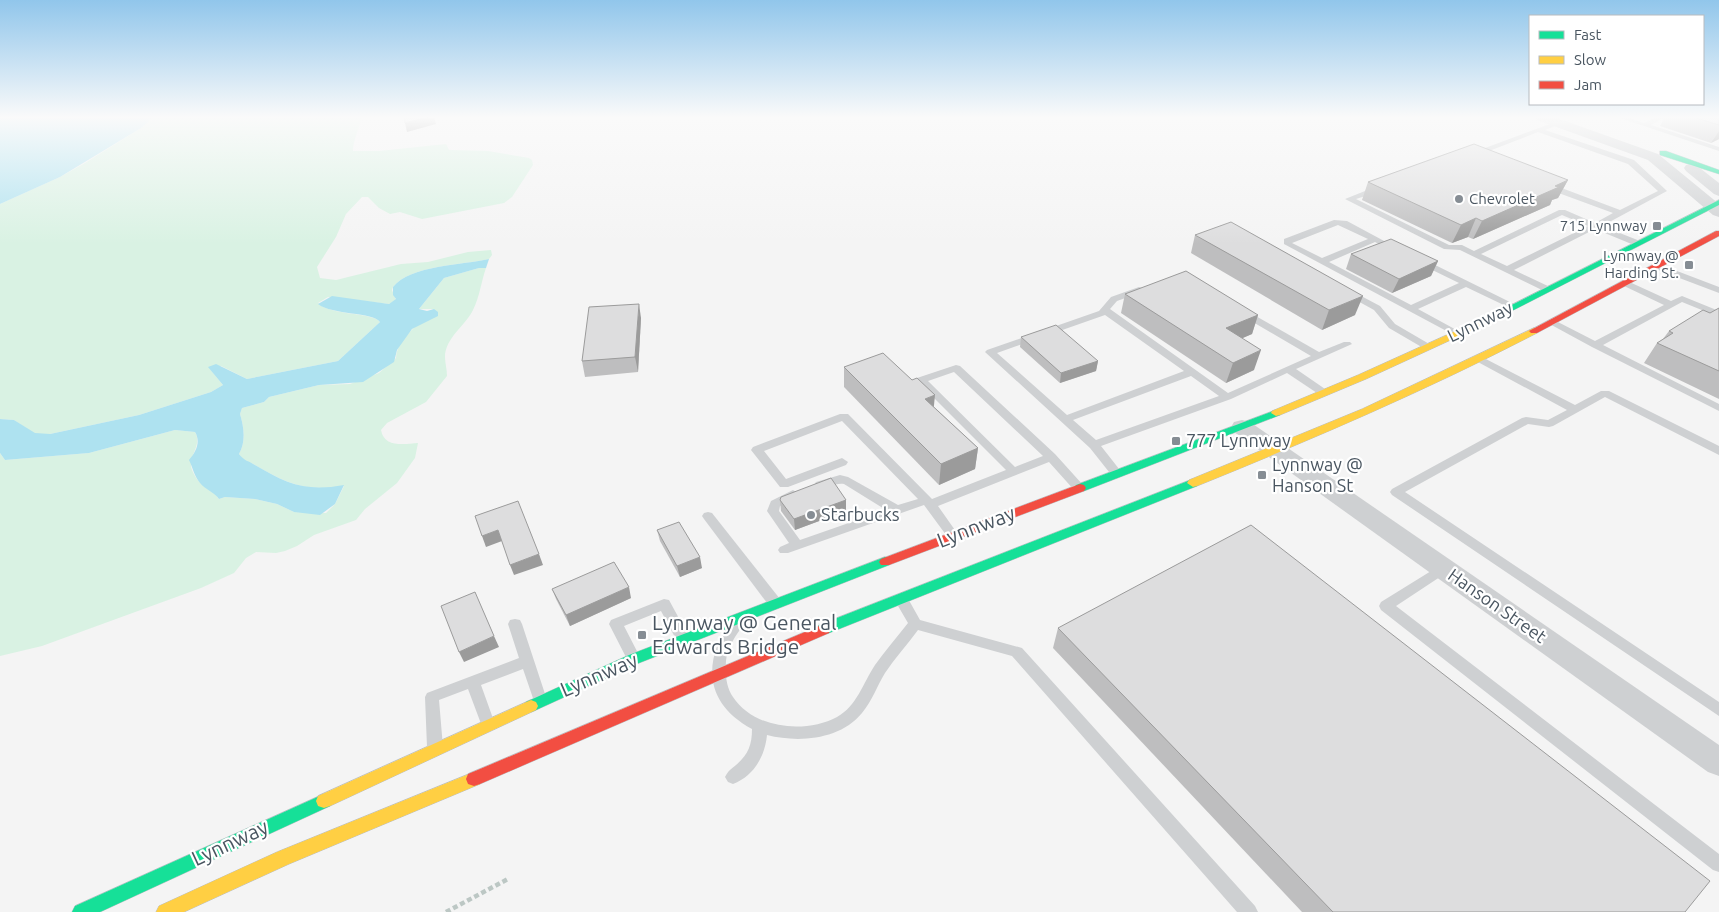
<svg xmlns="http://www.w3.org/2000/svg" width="1719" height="912" viewBox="0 0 1719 912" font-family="Ubuntu,sans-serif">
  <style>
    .green { fill: #d9f2e3 }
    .water { fill: #aee2f0 }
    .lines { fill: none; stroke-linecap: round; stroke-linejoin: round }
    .fast-casing { stroke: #b9bec3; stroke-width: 1 }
    .slow-casing { stroke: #b9bec3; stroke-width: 1 }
    .jam-casing { stroke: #b9bec3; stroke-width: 1 }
    .path { stroke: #bcc7c4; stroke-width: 4.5; stroke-dasharray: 5 3; stroke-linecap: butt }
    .lane { fill: #ced0d2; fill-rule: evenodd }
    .street { fill: #ced0d2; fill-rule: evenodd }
    .fast { fill: #16e098; fill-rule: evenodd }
    .slow { fill: #ffcf43; fill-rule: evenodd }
    .jam { fill: #f24e42; fill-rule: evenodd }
    .wall { fill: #bebebf }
    .shaded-wall { fill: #9b9b9b }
    .building { fill: #ddddde; stroke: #9b9b9b }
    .poi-dot { fill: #868d94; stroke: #fff; stroke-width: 2 }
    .labels { text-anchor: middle; stroke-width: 4.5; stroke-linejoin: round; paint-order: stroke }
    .far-poi-label { font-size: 15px; fill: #4a5661; stroke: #fff; text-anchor: end }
    .street-label { font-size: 18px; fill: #4a5661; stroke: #fff }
    .poi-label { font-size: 18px; fill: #4a5661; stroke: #fff; text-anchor: start }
    .near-street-label { font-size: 21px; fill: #4a5661; stroke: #fff }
    .near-poi-label { font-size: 21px; fill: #4a5661; stroke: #fff; text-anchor: start }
  </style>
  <rect width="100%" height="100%" fill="#f4f4f4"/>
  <!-- green -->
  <g class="green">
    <path d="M151,117H361C360,129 353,139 353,151H379L446,144L449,150L488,151L529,158L532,160L533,165L512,197L504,203L422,219L400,212L390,214L379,208L368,197H362L346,214L336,237L317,267L320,278L336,280L401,264L428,262L468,252L491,250L492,255L489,259C464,265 410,265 393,287L392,290L396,300L389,304L328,297L318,303C331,316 373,312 380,322L338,361L247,379L221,366L210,369L223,385L211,392L139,415L50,434H35L14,420L0,419V204L60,177L85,163L141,128Z"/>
    <path d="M479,268H486C481,282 480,296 473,310C466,325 445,338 445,357C445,363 447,369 447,376L426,402L387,423L381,430C384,448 404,444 418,443L415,458L397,483L365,509L356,520L314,535L297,546L285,551L276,553L256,552L246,558L234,573L201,588L42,646L0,656V453L5,460L89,453L175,430L195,432C203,446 187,456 192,470C200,489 211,487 219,499L225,497L255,499L277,504L294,512L326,513L335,504L344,486C306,492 287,484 255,465C250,462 246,462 242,458L239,454C246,442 244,427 240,414L242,408L264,402L269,397L319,385L350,384L379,373L396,358C397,338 421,323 434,309H419L444,278Z"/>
  </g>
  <!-- water -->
  <g class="water">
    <path d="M0,117H151L148,122L141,128L60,177L0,204Z"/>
    <path d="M489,259L486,268H479L444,278L419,309L427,311L434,309L438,312V316L412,329L397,350L394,362L363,382L319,385L269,397L264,402L242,408L240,414C244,427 246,442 239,454C244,461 249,461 255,465C287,484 306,492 344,485L335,504L320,515L294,512L277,504L255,499L225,497L219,499C214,492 206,490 200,483C194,476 193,468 189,460C196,452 201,442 195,432L175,430L89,453L5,460L0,453V419L14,420L35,433L50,434L139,415L211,392L223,385L208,367L216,364L247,379L338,361L380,322C373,312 332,315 318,304L332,296L389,304L396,299L393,295V287C410,265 464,265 489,259Z"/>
  </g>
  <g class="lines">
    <defs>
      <g id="fast">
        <path d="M1660,151H1666L1719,170V174L1660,155Z"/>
        <path d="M1719,200V205L1492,321H1486L1484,319Z"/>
        <path d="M1276,410L1280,411L1281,413L1280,415L1084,491H1076L1074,488L1076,485Z"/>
        <path d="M1193,479L1197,480L1199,483L1197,486L829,633L824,634L819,633L817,629L819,625Z"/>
        <path d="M885,557L889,559L891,562L889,565L639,663L536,710L531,712L526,710L524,706L526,702L629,655Z"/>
        <path d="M324,794L330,796L332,801L330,806L100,912H72L75,906Z"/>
      </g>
      <g id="slow">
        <path d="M1489,316L1492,317V321L1366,379L1280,415L1276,416L1271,413L1272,411L1358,375Z"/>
        <path d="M1534,328L1537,329V333C1427,390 1313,439 1197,486L1193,487L1187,483L1189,480L1362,409Z"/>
        <path d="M531,700L536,702L538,706L536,710L330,806L324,808L318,806L316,801L318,796Z"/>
        <path d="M474,772L480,774L482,779L480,784L289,864L184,912H156L159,906L277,852Z"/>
      </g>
      <g id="jam">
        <path d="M1716,231H1719V236L1537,333H1531L1529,331Z"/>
        <path d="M1080,484L1084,485L1086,488L1084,491L889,565H881L879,562L881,559Z"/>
        <path d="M824,624L829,625L831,629L829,633L480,784L474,786L468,784L466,779L468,774Z"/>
      </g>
    </defs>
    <!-- fast casing -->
    <use href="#fast" class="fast-casing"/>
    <!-- slow casing -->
    <use href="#slow" class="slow-casing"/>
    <!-- jam casing -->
    <use href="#jam" class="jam-casing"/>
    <!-- path -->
    <path class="path" d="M446,912L508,879"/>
    <!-- lane -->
    <g class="lane">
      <path d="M1617,117H1626L1644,123L1657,117H1665L1651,125L1719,147V151Z"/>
      <path d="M1558,121L1560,122V124L1545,130L1634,160L1667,191L1602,226L1640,241V245H1634L1595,229L1514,270L1550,287V291H1544L1460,250L1444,249L1345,199L1375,187H1381V191L1356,199L1449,245H1462L1474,251L1559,210H1565L1595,223L1613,213L1545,188V184H1551L1620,210L1658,191L1628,164L1538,132L1476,156L1469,154ZM1562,215L1588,226L1507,266L1481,254Z"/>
      <path d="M1334,220L1347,221L1399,249L1398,251H1392L1375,242L1329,262L1411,305L1459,283L1420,264L1419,262L1423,259L1518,306L1513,309L1510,308L1466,287L1418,309L1462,333L1460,335H1454L1284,244V239ZM1338,225L1368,239L1322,258L1292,243Z"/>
      <path d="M1656,263L1719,287V293L1653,268V264Z"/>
      <path d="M1625,280L1671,301L1682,296L1719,311V317L1682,302L1603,345L1719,404V411L1592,347L1546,322L1551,319L1554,320L1595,341L1664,305L1622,285L1621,283Z"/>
      <path d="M1139,287L1142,288V292L1117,301L1110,309L1228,393L1311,356L1241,315V311H1247L1319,352L1344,342H1350L1352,344L1296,369L1328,391L1329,393L1328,395H1320L1287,373L1231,399L1101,446L1123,474L1117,478L1113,477L1090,448L985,352L987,350L1099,311L1111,297ZM1105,315L1184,371L1067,415L997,353ZM1191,376L1219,396L1096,440L1073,420Z"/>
      <path d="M1348,289L1380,306L1395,324L1431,345L1433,347L1431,349H1425L1389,328L1374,310L1345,294L1343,292Z"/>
      <path d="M1480,356L1575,405L1601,391H1609L1719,446V455L1605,397L1553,426L1549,427L1528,424L1405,492L1719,702V716L1392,495L1390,492L1392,489L1522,418L1526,417L1548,420L1567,410L1476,361L1475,359Z"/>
      <path d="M956,365L960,366L1055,454L1083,485L1085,488L1083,491H1075L1049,462L938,506L957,533L959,536L957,539H949L924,505L788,553H780L778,550L780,547L789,543L767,511L771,501L793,490L799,494L797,497L780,506L779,511L800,540L886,510L844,484C834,482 826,491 816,488L814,485L816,482L840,475L848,477L898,505L918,499L842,421L764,451L786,479L842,458L848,462L846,465L788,487H780L751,450L753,447L840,414H848L932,499L1006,470L916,380L917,378ZM954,372L1043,456L1015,467L928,381Z"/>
      <path d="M708,512L712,513L780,599L782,603L780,607L775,608L770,607L704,519L702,516L704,513Z"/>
      <path d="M1444,563L1449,565L1450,568L1449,571L1396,606L1719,854V872L1713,870L1381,610L1379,606L1381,602Z"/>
      <path d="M901,594L906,595L920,620L1022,648L1255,906L1258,912H1237L1012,656L918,630C907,645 895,658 885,673C877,686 872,701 862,713C840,740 798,743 767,735C765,756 754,776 733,784L728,782L725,777C728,771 731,769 736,765C748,755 752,745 752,729C704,703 702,661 732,619L737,618L742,619L744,623C737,635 727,646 726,661C725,673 726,687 733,697C754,729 805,734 837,717C857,706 863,683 875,665C885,651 897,637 908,623L894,599L896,595Z"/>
      <path d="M664,599L669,600L688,635L690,639L688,643L683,645L678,643L661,611L624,626L641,659L639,663L634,665L629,663L609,624L611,620Z"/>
      <path d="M515,619L520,620L522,624L547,700L545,704L540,706L535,704L523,669L481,685L495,724L493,729L488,731L483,729L468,689L439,700L443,747L440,752L435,754L430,752L427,747L425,697L427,693L519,658L508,624L510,620Z"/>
    </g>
    <!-- street -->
    <g class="street">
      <path d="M1535,117H1554L1658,154L1719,204V217L1713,215L1648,160L1537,120Z"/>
      <path d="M1691,164L1696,165L1719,183V196L1714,194L1686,171L1684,168L1686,165Z"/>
      <path d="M1242,420L1250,422L1719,745V776L1708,772L1234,432L1231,427L1234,422Z"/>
    </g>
    <!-- fast -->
    <use href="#fast" class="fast"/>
    <!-- slow -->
    <use href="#slow" class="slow"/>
    <!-- jam -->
    <use href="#jam" class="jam"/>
  </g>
  <!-- wall -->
  <g class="wall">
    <path d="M1665,117H1719V139L1711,143L1660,126Z"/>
    <path d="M1568,180L1558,198L1552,200L1550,205L1473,239L1468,237L1452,243L1362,200L1368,182Z"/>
    <path d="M1195,235L1355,315L1322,330L1191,253Z"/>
    <path d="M1351,254L1438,261L1431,276L1392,293L1346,269Z"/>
    <path d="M1125,294L1258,315L1252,334L1242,338L1254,370L1226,383L1121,313Z"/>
    <path d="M1719,308V399L1644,363L1657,343L1663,339L1669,331L1710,313Z"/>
    <path d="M641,318L638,372L585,377L582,361Z"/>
    <path d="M1021,337L1098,361L1096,371L1060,383L1020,347Z"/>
    <path d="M844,367L934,407L978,448L975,469L939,485L844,387Z"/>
    <path d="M780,500H846V511L795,530L781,511Z"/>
    <path d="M657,530L702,568L680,577L660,541Z"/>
    <path d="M552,589L631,598L570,626L556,599Z"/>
    <path d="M1058,628L1685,912H1302L1053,648Z"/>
  </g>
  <!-- shaded-wall -->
  <g class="shaded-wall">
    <path d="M428,117H434L436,124L407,132L405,123Z"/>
    <path d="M1719,131V139L1711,143Z"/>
    <path d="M1568,180L1558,198L1552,200L1550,205L1473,239L1482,221L1555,186Z"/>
    <path d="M1476,218L1468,237L1452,243L1461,225Z"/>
    <path d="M1438,261L1431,276L1392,293L1399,279Z"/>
    <path d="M1363,296L1355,315L1322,330L1329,310Z"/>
    <path d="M639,304L641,318L638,372L635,357Z"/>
    <path d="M1258,315L1252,334L1220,348L1226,328Z"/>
    <path d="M1261,350L1254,370L1226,383L1233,363Z"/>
    <path d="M1098,361L1096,371L1060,383L1061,373Z"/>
    <path d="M935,395L933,415L925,399Z"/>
    <path d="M978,448L975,469L939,485L941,464Z"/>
    <path d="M846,500V511L795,530L794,519Z"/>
    <path d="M498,530L502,541L486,547L482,536Z"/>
    <path d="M539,554L543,565L514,575L510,565Z"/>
    <path d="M700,557L702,568L680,577L677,566Z"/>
    <path d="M629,587L631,598L570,626L566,615Z"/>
    <path d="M494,636L499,647L464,662L459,652Z"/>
  </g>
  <!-- building -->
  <g class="building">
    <path d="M405,117H428L405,123Z"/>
    <path d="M1693,117H1719V125Z"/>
    <path d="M1474,144L1568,180L1555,186L1559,187L1482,221L1476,218L1461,225L1368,182Z"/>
    <path d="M1231,222L1363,296L1329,310L1195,235Z"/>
    <path d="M1391,239L1438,261L1399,279L1351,254Z"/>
    <path d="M1186,271L1258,315L1226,328L1261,350L1233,363L1125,294Z"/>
    <path d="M639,304L635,357L582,361L589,307Z"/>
    <path d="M1719,308V371L1657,343L1673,333L1669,331L1703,310L1710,313Z"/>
    <path d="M1056,325L1098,361L1061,373L1021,337Z"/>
    <path d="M883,353L912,380L917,378L935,395L925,399L978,448L941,464L844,367Z"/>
    <path d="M831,478L846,500L794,519L780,500L781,497Z"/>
    <path d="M518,501L539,554L510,565L498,530L482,536L475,516Z"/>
    <path d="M679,522L700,557L677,566L657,530Z"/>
    <path d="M1251,525L1710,881L1685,912H1333L1058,628Z"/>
    <path d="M614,562L629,587L566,615L552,589Z"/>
    <path d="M475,592L494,636L459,652L441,606Z"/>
  </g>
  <!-- sky -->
  <linearGradient id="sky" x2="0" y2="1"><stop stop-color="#91c6eb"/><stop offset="0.48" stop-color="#fafafa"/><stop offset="1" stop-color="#fafafa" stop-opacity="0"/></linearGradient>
  <rect width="1719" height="244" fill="url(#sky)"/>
  <!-- markers -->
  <g class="poi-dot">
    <circle cx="1459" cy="199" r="5"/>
    <rect x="1652" y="221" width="10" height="10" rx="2.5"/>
    <rect x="1684" y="260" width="10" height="10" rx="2.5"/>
    <rect x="1171" y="436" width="10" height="10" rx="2.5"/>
    <rect x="1257" y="470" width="10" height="10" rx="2.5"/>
    <circle cx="811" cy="515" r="5"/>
    <rect x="637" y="630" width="10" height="10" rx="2.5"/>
  </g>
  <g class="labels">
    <!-- far-poi labels -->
    <g class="far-poi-label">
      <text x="1469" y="204" text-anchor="start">Chevrolet</text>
      <text x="1647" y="231">715 Lynnway</text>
      <text x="1679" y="261">Lynnway @<tspan x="1679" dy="17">Harding St.</tspan></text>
    </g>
    <!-- street labels -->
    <g class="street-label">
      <text transform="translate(1480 322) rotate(-26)" y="6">Lynnway</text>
      <text transform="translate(1497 606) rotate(35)" y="6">Hanson Street</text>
    </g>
    <!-- poi labels -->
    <g class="poi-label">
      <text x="1186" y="447">777 Lynnway</text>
      <text x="1272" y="471">Lynnway @<tspan x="1272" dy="21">Hanson St</tspan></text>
      <text x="821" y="521">Starbucks</text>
    </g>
    <!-- near-street labels -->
    <g class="near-street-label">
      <text transform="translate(976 527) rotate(-21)" y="7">Lynnway</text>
      <text transform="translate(599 675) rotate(-23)" y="7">Lynnway</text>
      <text transform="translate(230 843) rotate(-25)" y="7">Lynnway</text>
    </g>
    <!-- near-poi labels -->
    <g class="near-poi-label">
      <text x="652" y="630">Lynnway @ General<tspan x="652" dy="24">Edwards Bridge</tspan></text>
    </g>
  </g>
  <!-- legend -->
  <rect x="1529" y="15" width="175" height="90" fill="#ffffff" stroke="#b7bbc0"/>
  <rect x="1539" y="31" width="25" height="8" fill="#16e098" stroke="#b7bbc0"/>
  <text x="1574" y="40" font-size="15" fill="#4a5661">Fast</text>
  <rect x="1539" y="56" width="25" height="8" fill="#ffcf43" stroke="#b7bbc0"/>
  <text x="1574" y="65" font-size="15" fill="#4a5661">Slow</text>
  <rect x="1539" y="81" width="25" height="8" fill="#f24e42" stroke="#b7bbc0"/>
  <text x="1574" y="90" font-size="15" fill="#4a5661">Jam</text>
</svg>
